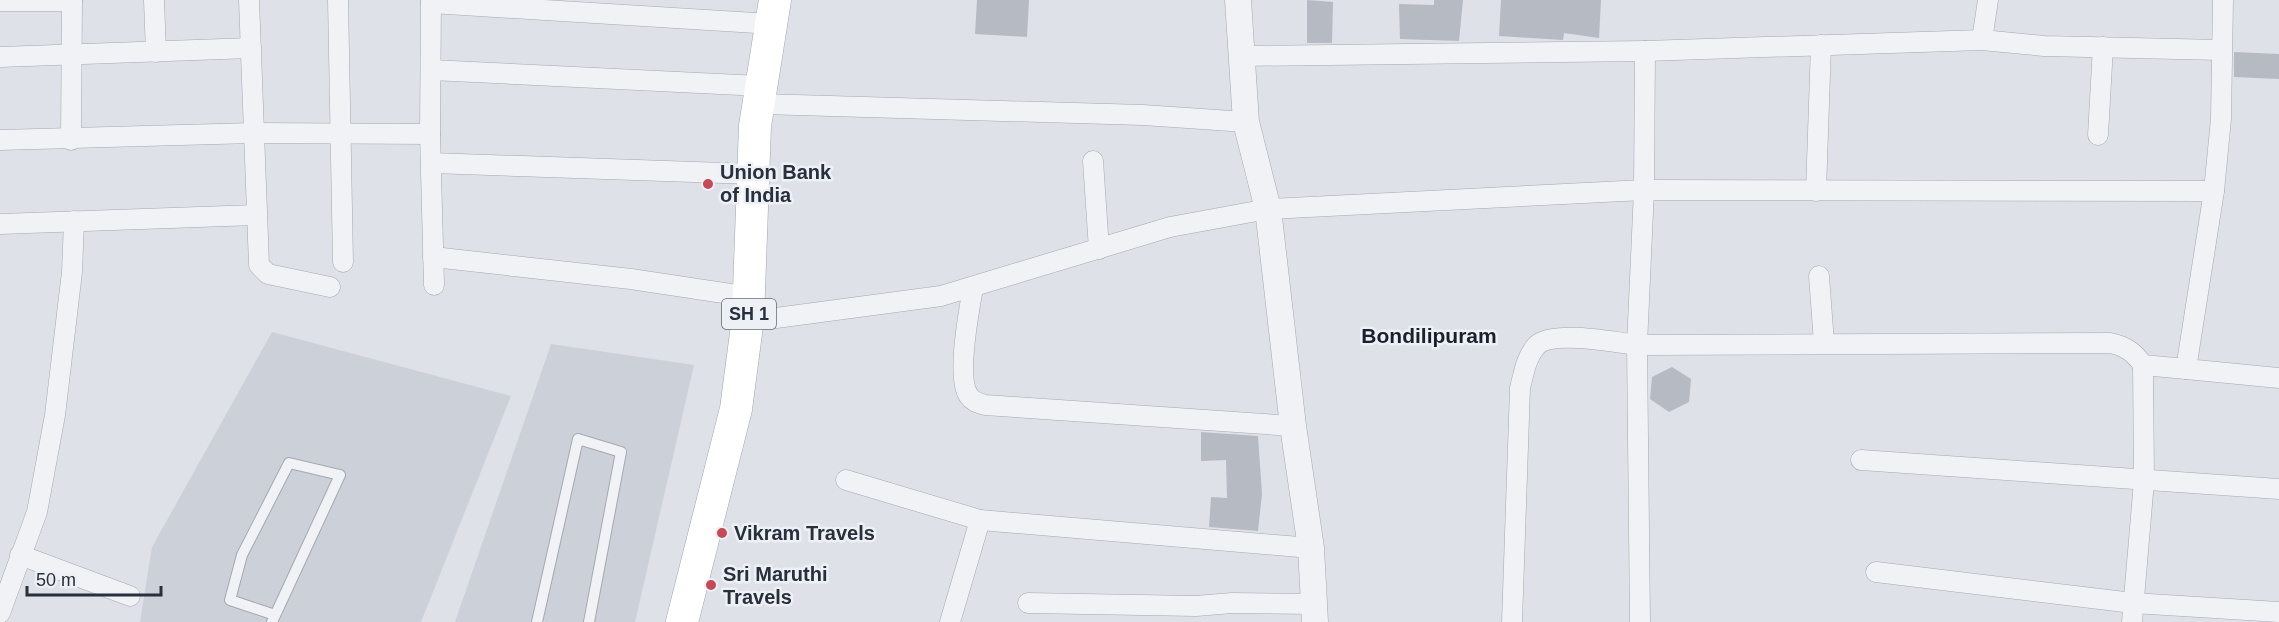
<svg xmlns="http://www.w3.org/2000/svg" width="2279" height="622" viewBox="0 0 2279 622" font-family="Helvetica,sans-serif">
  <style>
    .built { fill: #ccd0d9 }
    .building { fill: #b6bac3 }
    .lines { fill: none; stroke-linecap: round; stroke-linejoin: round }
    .service-casing { stroke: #a4a8b1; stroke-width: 12 }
    .minor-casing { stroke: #a4a8b1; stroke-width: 21 }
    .tertiary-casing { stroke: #a4a8b1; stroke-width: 27 }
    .primary-casing { stroke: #9ea5b2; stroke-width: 33 }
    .service { stroke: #f0f2f5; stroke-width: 10 }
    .minor { stroke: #f0f2f5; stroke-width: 20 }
    .tertiary { stroke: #f0f2f5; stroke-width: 26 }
    .primary { stroke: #fff; stroke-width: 32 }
    .poi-dot { fill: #c74857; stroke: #edf0f5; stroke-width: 2 }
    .labels { text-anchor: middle; stroke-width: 5; stroke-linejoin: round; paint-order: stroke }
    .shield { fill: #edf0f5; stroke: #636974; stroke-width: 1.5 }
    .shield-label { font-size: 18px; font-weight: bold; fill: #282f3d }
    .poi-label { font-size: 20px; font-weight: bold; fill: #282f3d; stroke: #edf0f5; text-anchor: start }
    .neighbourhood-label { font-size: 21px; font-weight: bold; fill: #1a202e; stroke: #edf0f5 }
  </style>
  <rect width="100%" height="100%" fill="#dee1e7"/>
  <!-- built -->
  <g class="built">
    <path d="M272,332L511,396L421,622H140L152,547Z"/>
    <path d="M551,344L694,365L635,622H455Z"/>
  </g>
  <!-- building -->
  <g class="building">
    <path d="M977,0H1029L1027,37L975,34Z"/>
    <path d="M1307,0L1333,2L1332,43H1307Z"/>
    <path d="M1434,0H1463L1459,41L1400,39L1399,4L1434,5Z"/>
    <path d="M1501,0H1601L1599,38L1564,33L1563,40L1499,36Z"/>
    <path d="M2234,52L2279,54V79L2234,77Z"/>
    <path d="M1672,367L1691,379L1689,402L1669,412L1650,399L1652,377Z"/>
    <path d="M1201,432L1258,436L1262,494L1258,531L1209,527L1211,497L1227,498L1226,460L1201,461Z"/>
  </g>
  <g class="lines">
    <defs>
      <g id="service">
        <path d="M272,622L340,475L289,463L242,555L230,600L275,615"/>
        <path d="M537,622L578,439L621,452L589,622"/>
      </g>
      <g id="minor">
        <path d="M154,0L156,52"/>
        <path d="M249,0L259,265L268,274L330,287"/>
        <path d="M338,0L343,262"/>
        <path d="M431,0L430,134L434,285"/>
        <path d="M2223,0L2221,119L2214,191L2186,369L2279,378"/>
        <path d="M0,1H72"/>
        <path d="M431,3L771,24"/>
        <path d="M1982,40L1988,0"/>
        <path d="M1241,56L1645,51L1982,40L2044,46L2221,50"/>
        <path d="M0,57L251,48"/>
        <path d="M431,70L761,86"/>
        <path d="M759,104L1143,115L1246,122"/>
        <path d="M2098,135L2103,47"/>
        <path d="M0,140L253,133L430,134"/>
        <path d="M71,140L72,0"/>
        <path d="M1093,161L1099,249"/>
        <path d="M431,163L753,174"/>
        <path d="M1816,191L1821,45"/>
        <path d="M0,224L256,215"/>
        <path d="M433,257L631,279L750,297"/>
        <path d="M1819,276L1824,343"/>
        <path d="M973,288C969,310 956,379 969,396C973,402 979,403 985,405L1293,426"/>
        <path d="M748,318H776L941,296L1170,227L1268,209L1644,190L2214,191"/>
        <path d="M1861,460L2279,489"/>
        <path d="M846,480L980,520"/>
        <path d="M20,555L130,596"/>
        <path d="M1876,572L2133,603L2279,612"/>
        <path d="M1028,603L1196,606L1232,603L1314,604"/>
        <path d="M0,613L37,512L55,415L72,272L74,221"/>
        <path d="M950,622L980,520L1311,548"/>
        <path d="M1512,622L1520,388C1524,373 1526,357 1537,345C1553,330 1615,342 1637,345L2110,343C2125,346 2134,352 2143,365L2186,369"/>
        <path d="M1640,622L1637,345L1644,190L1645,51"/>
        <path d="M2132,622L2144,481L2143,365"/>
      </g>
      <path id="tertiary" d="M1238,0L1246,122L1268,209L1293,426L1311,548L1315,622"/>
      <path id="primary" d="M682,622L736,409L748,318L755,126L775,0"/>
    </defs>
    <!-- service casing -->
    <use href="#service" class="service-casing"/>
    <!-- minor casing -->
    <use href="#minor" class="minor-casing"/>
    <!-- tertiary casing -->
    <use href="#tertiary" class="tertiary-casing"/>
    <!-- primary casing -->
    <use href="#primary" class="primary-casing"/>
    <!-- service -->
    <use href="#service" class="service"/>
    <!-- minor -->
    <use href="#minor" class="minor"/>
    <!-- tertiary -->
    <use href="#tertiary" class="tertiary"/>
    <!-- primary -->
    <use href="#primary" class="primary"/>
  </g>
  <!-- markers -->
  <g class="poi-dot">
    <circle cx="708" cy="184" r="6"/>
    <circle cx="722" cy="533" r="6"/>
    <circle cx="711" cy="585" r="6"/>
  </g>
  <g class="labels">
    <!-- shield labels -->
    <rect class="shield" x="722" y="299" width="54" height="30" rx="4.5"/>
    <g class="shield-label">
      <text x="749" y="320">SH 1</text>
    </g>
    <!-- poi labels -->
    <g class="poi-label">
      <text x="720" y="179">Union Bank<tspan x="720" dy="23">of India</tspan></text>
      <text x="734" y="540">Vikram Travels</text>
      <text x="723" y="581">Sri Maruthi<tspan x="723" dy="23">Travels</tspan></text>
    </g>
    <!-- neighbourhood labels -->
    <g class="neighbourhood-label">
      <text x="1429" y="343">Bondilipuram</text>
    </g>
  </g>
  <!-- scale -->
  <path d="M27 586v9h134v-9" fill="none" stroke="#282f3d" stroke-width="3"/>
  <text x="36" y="586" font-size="18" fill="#282f3d" stroke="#edf0f5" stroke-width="4.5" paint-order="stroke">50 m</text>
</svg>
